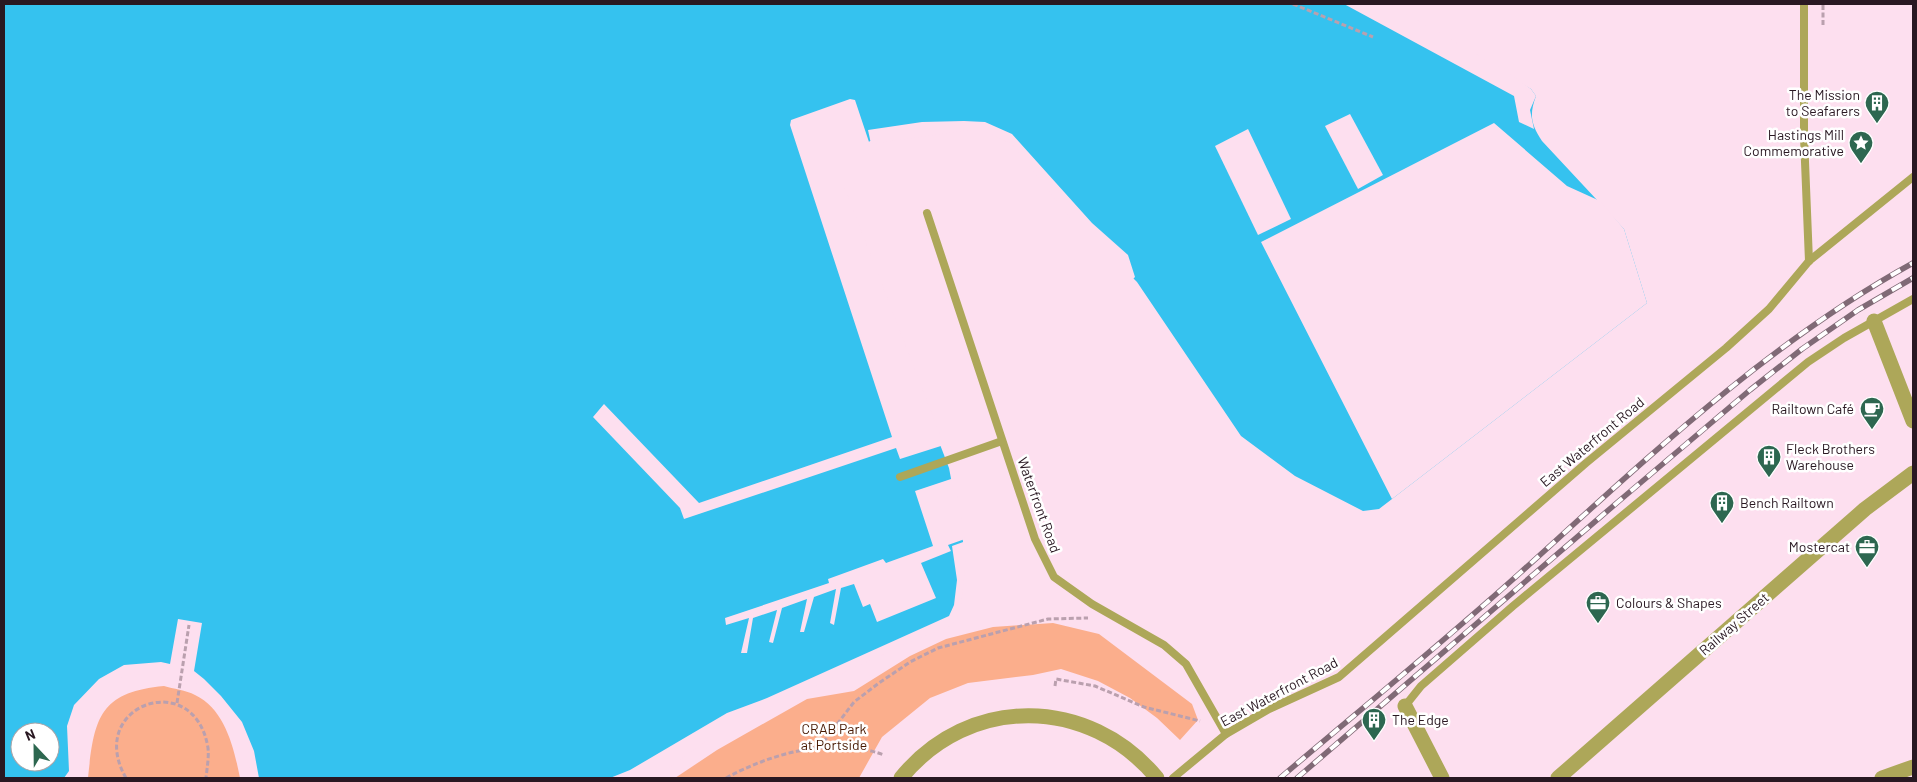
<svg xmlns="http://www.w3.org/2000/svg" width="1917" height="782" viewBox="0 0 1917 782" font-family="Barlow,sans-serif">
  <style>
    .green { fill: #fbae8c }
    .water { fill: #35c2ef; fill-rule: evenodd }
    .pier { fill: #fddfef }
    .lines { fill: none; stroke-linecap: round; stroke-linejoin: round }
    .path { stroke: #baa0ae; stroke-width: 3; stroke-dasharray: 5 2.5; stroke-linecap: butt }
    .service { stroke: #ada759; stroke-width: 8 }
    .minor { stroke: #ada759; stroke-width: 15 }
    .rail-casing { stroke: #806a76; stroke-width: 5.5 }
    .rail { stroke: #fff; stroke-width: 4; stroke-dasharray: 11; stroke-linecap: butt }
    .labels { text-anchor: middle; stroke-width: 5; stroke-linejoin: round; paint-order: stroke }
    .poi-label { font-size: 14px; fill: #291822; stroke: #fff; text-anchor: end }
    .street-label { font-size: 14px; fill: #291822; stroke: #fff }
    .park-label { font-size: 14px; fill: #481a03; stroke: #fff }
  </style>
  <rect width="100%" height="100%" fill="#fddfef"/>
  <!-- green -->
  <g class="green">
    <path d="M1053,623L1099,634L1192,704L1198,720L1180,740L1157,718L1130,698L1098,681L1061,669L1033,675L968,683L930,698L882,737L859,778H675L717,750L807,699L854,691L910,656L946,639L993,627Z"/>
    <path d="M164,686C173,689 186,690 195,695C225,709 234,748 240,778H88C94,719 99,692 164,686Z"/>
  </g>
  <!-- water -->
  <path class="water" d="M4,4H1384L1531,89L1536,96C1529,115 1531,124 1542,141L1624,229L1647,303L1379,509L1363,511L1295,476L1241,436L1137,282L1071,216L1013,142L988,131L969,128L870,141L850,158L841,186L949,468L965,552L958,612L904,641L708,736L652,778H256L240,734L216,701L196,680L163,671L137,668L117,676L93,696L77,719L76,778H4ZM20,732H50V762H20Z"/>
  <!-- pier -->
  <g class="pier">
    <path d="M1344,4H1389L1507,72L1531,89L1536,96L1530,110L1534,129L1519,122L1514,96Z"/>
    <path d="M850,99L855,100L870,145L852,160L844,186L944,445L900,459L896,448L684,519L680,508L593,417L604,404L699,503L892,437L790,125L791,120Z"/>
    <path d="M1350,114L1383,175L1358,189L1325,126Z"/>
    <path d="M964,121L985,122L1012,134L1092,223L1128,255L1135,277L1132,280L1070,218L1012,144L988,133L969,130L871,144L868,130L922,122Z"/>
    <path d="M1494,123L1567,186L1600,201L1624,229L1647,303L1392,499L1261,242Z"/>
    <path d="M1248,129L1291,219L1258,235L1215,146Z"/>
    <path d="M954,478L965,539L948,545L951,551L921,563L936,598L877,622L870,604L863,607L854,584L841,588L834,625L830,623L836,589L814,597L804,632H800L807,599L782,608L773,643L769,642L777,610L753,618L747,653H741L749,618L726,625L725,618L829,583L828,579L883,559L886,563L933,546L915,491Z"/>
    <path d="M966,541L967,552L960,613L951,626L905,644L802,692L710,738L655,778H653V777L650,778H610L630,770L727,713L767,698L949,616L954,605L957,580L952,546Z"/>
    <path d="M178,619L202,623L194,671L204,679L221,696L242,722L254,751L259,778H253L238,735L214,703L195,682L162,673L137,671L119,678L95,698L80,720L79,778H64L69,771L67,726L74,705L99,679L124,665L161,662L170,664Z"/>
  </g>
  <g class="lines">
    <!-- path -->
    <g class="path">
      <path d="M1293,4L1373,37"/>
      <path d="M1823,25V4"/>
      <path d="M1055,686L1056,679L1095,686L1144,707L1200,721"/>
      <path d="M177,703L189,625"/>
      <path d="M819,748L854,702L879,683L910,662L938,648L1048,619L1088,618"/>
      <path d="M126,778C84,705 195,666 208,748C209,758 207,768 206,778"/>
      <path d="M726,778C772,753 833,736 884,755"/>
    </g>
    <!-- service -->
    <g class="service">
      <path d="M1804,4V137L1809,261"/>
      <path d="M927,213L1035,539L1054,577L1092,604L1164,645L1186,664L1226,734"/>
      <path d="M900,477L1002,441"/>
      <path d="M1405,706L1421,686L1513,606L1808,362L1844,338L1913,299"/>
      <path d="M1173,778L1226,734L1269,709L1339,677L1586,463L1726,348L1769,309L1809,261L1913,177"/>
    </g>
    <!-- minor -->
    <g class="minor">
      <path d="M1874,321L1913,421"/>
      <path d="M1405,706L1442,778"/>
      <path d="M901,778C969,694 1089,696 1157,778"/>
      <path d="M1558,778L1865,509L1913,473"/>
      <path d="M1882,778L1913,767"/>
    </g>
    <defs>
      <g id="rail">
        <path d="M1280,778C1360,710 1442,643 1520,573C1644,461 1766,344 1913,263"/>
        <path d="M1297,778L1619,501L1750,390L1802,349L1858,310L1913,278"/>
      </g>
    </defs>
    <!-- rail casing -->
    <use href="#rail" class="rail-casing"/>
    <!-- rail -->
    <use href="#rail" class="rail"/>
  </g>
  <!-- icons -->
  <defs>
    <symbol id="building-pin" viewBox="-11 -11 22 30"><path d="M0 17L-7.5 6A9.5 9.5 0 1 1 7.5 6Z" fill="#2d6750" stroke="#fff"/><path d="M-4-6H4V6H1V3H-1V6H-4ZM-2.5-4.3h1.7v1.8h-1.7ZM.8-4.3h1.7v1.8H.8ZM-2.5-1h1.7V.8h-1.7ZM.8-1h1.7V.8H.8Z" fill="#fff"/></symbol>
    <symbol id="sight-pin" viewBox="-11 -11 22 30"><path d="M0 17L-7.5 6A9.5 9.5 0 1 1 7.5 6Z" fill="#2d6750" stroke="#fff"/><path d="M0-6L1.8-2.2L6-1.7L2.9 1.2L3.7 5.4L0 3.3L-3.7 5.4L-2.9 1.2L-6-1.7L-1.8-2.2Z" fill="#fff"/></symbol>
    <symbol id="cafe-pin" viewBox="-11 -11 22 30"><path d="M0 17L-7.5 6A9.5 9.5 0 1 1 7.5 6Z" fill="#2d6750" stroke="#fff"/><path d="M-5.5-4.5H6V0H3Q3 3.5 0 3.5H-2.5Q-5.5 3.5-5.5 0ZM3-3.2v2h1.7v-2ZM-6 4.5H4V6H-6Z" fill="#fff"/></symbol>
    <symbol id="office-pin" viewBox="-11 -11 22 30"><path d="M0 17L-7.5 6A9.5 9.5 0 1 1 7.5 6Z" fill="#2d6750" stroke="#fff"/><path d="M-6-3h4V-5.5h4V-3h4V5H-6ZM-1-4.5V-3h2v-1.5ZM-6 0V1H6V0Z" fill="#fff"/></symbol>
  </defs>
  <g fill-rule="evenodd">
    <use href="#building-pin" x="1863" y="89" width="28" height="38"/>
    <use href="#sight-pin" x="1847" y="129" width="28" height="38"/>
    <use href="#cafe-pin" x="1858" y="395" width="28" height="38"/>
    <use href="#building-pin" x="1755" y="443" width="28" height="38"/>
    <use href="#building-pin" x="1708" y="489" width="28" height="38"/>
    <use href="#office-pin" x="1853" y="533" width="28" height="38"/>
    <use href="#office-pin" x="1584" y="589" width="28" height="38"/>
    <use href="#building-pin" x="1360" y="706" width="28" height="38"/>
  </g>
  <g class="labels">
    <!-- poi labels -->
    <g class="poi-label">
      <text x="1860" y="100">The Mission<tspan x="1860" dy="16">to Seafarers</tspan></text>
      <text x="1844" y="140">Hastings Mill<tspan x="1844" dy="16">Commemorative</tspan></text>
      <text x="1854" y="414">Railtown Café</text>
      <text x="1786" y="454" text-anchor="start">Fleck Brothers<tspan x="1786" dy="16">Warehouse</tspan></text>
      <text x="1740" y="508" text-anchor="start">Bench Railtown</text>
      <text x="1850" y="552">Mostercat</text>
      <text x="1616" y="608" text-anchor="start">Colours &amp; Shapes</text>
      <text x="1392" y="725" text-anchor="start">The Edge</text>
    </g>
    <!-- street labels -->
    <g class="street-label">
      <text transform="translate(1592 442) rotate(-40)" y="5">East Waterfront Road</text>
      <text transform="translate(1039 505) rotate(70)" y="5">Waterfront Road</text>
      <text transform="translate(1734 624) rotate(-41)" y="5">Railway Street</text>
      <text transform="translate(1279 692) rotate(-28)" y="5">East Waterfront Road</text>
    </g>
    <!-- park labels -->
    <g class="park-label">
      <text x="834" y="734">CRAB Park<tspan x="834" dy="16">at Portside</tspan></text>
    </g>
  </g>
  <!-- border -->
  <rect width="1917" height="782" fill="none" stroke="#291822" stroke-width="10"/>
  <!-- north arrow -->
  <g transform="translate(35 747) rotate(338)"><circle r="24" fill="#ffffff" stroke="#a9a3a7"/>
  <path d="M0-4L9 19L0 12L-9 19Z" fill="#2d6750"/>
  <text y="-8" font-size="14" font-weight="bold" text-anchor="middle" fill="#291822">N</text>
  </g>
</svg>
